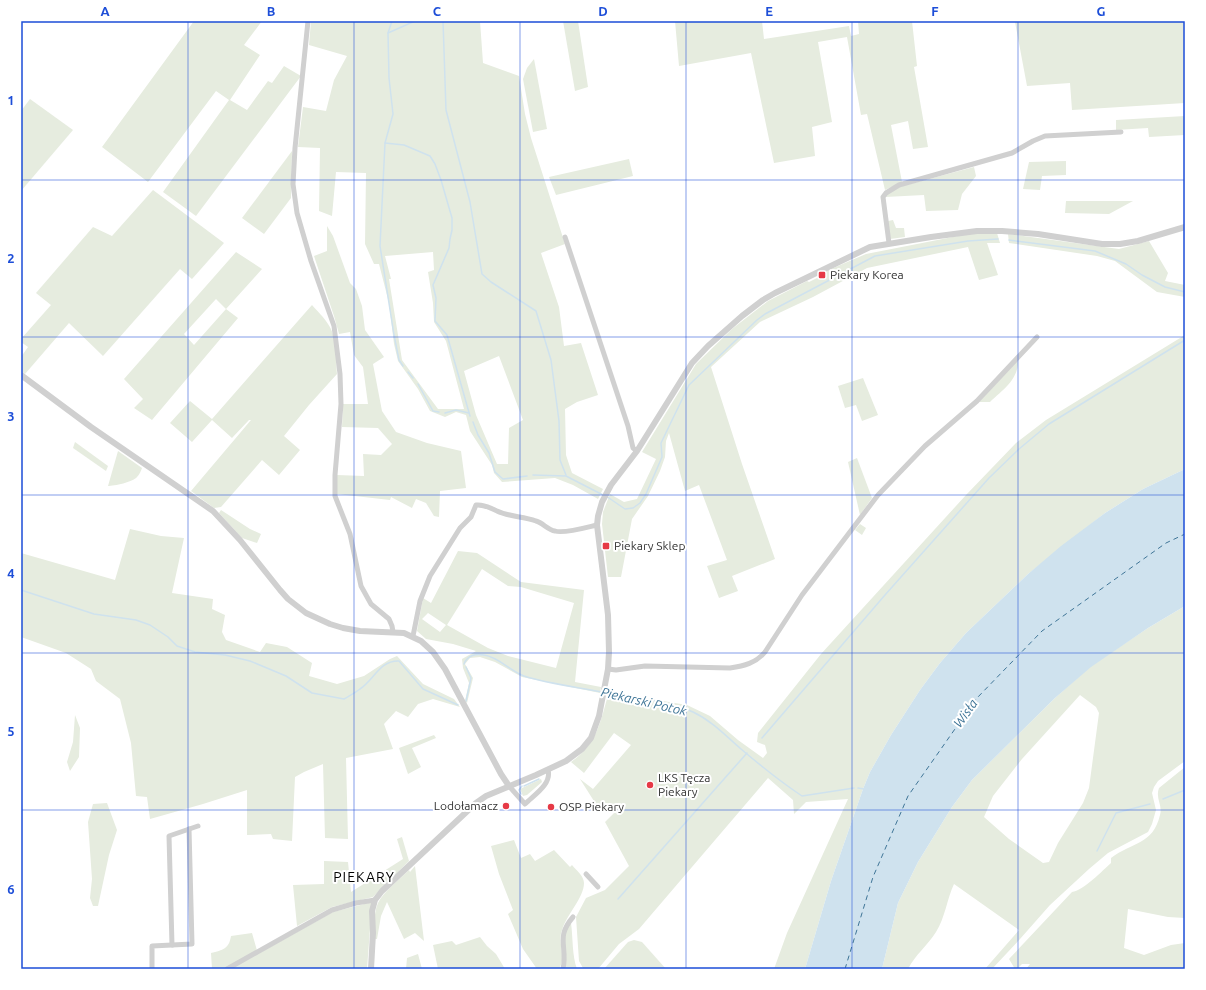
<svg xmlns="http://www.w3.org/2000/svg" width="1206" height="990" viewBox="0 0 1206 990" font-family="Ubuntu,sans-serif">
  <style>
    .green { fill: #e6ecdf; fill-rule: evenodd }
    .water { fill: #cfe2ee }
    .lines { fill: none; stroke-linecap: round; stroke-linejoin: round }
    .stream { stroke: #cfe2ee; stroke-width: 1.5 }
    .ferry { stroke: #3f7597; stroke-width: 1; stroke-dasharray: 5 4; stroke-linecap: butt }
    .minor { stroke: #d0d0d0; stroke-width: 5 }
    .tertiary { stroke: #d0d0d0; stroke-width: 6 }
    .grid { fill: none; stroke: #1d4ed8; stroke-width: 1; stroke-opacity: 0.55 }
    .poi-dot { fill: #e63946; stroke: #fff; stroke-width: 1.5 }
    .labels { text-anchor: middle; stroke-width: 4; stroke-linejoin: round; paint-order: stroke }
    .poi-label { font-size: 12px; fill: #333; stroke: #fff; text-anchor: start }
    .water-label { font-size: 13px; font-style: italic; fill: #3f7597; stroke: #fff }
    .quarter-label { font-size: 14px; letter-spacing: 1px; fill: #000; stroke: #fff }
    .neatline { fill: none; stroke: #1d4ed8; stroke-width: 1.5 }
    .grid-label { font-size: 13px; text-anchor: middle; font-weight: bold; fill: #1d4ed8 }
  </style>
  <rect width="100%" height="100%" fill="#fff"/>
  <!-- green -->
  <g class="green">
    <path d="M194,21H262L244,45L260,55L230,100L247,110L268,81L272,83L284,66L301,76L196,216L163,192L229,100L216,91L148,182L102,147Z"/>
    <path d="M311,21H480L483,63L519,76L525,114L531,138L565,244L541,253L559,307L564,346L581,343L598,395L577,402L565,409L566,455L572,473L603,489L598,499L573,485L555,478L502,482L494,473L492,465L470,431L466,415L456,412L445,417L430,411L418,389L398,361L394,344L389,303L379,264H374L365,244L366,173L336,172L332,216L319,211L320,148L298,147L303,107L326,111L334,80L347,56L309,45ZM433,252L434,270L428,272L433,303L434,322L446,341L464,409H438L402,360L389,279H391L385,256ZM499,356L523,420L509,428L508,464H497L476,415L464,371Z"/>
    <path d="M563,21H578L588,87L575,91Z"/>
    <path d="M675,21H762L764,39L849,26L851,36L859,34L858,21H912L917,66L914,67L928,147L913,149L908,121L891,125L902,182L885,190L867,114L861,115L847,37L818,42L832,122L812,127L815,156L774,163L751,53L679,66Z"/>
    <path d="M1028,21H1185V103L1072,110L1070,83L1027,86L1015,22Z"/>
    <path d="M534,59L547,129L533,132L523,79L527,68Z"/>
    <path d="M30,99L73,130L21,191V111Z"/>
    <path d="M1185,116V135L1149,137L1148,128L1116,130V120Z"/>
    <path d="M292,151L291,198L264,234L242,218Z"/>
    <path d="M629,159L633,176L556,195L549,177Z"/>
    <path d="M1066,161V175L1042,176L1040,190L1023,189L1029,162Z"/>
    <path d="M974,167L976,176L962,194L958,210L926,211L924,195L885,197L890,192L899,187Z"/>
    <path d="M153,190L224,243L192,279L180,269L103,356L69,323L25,374L21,371V357L28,347L21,342V339L51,305L36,293L93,227L112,236Z"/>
    <path d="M1066,201H1133L1109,214L1065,213Z"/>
    <path d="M893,220L896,228H904L905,237L890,239L888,221Z"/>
    <path d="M327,226L333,236L350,283L356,289L362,306L365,330L384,357L373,364L382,411L396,432L427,443L461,451L466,488L440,491L439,517L434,516L426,503L416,499L412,508L391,497L390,500L337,494V475L364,476L363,454L381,455L392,444L378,428L342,427L343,404H368L363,367L354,355L350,332L339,334L334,316L314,256L327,251Z"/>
    <path d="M997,233L1000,243H987L998,275L979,280L968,247L867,268L813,297L760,322L711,367L742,464L775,559L732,576L738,591L719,598L707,566L727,560L699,485L685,491L669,433L666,441L665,457L660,471L648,496L632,519L621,577H608L602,524L603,512L610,494L624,502L637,499L656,459L642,452L696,364L732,329L768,301L807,281L809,282L825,274L824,272L866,254L968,234Z"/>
    <path d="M1008,234L1119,249L1149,241L1168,273L1165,281L1185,285V297L1157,292L1115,261L1097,256L1009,243Z"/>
    <path d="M236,252L262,269L226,309L238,318L152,420L134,408L143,399L124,379ZM216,299L226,309L194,345L184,334Z"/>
    <path d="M312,305C317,311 324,317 328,324C337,336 336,360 337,374L309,405L284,436L300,450L279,475L262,460L221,507L214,508L191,491L251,420H249L232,438L212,420L192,442L170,423L190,401L212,419Z"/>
    <path d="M1185,335V469L1143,489L1105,513L1028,574L966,633L940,663L920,690L891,735L870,772L863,789L831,881L805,969H774L787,933L848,799L806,802L794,814L793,800L768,778L639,929L619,944L598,969L583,968L579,961L576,917L586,898L605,890L629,866L605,822L615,812L606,803L599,809L580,779L593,789L631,745L614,733L584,773L571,762C598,743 600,722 609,692L687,705L710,716L738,740L763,758L767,753L765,745L757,742L758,733L821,654L966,495L1016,443L1046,420Z"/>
    <path d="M1018,360C1019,379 1003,390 990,402H979Z"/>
    <path d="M863,378L878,415L862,421L856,405L845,408L838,386Z"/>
    <path d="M75,442L108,466L106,471L73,448Z"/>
    <path d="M118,451L142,468C141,471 139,475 137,477C133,482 114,486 108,486Z"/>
    <path d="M857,458L872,498L860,515L848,462Z"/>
    <path d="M221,510L250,529L261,534L257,543L242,538L219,513Z"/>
    <path d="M860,524L866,528L862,535L855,530Z"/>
    <path d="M130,529L161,536L184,538L172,593L213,599L212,609L225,615L222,632L226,640L260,652L266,643L287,647L312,663L309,676L337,684L364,676L390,659L397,656L423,684L454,699L460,707L433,699L418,704L408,717L396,711L384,724L393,749L346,758L348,839L325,838L323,764L304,772L295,777L292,841L273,839L271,834L247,835V790L203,804L150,819L147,797L136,796L131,743L120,699L96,681L91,669L66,653L21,637V553L115,580Z"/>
    <path d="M458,551L477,553L521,582L584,590L575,682L601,687L600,693L522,677L495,662L480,657L470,658L465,664L473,678L467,703L465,701L469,683L463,668L462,659L476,651L453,644L426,639L417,631L423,598L431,603ZM482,569L508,586L521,587L574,603L556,668L508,656L488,648L447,625ZM428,613L446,625L440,632L422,619Z"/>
    <path d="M1185,606V761L1158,781L1154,787L1152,793L1156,810L1152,824L1148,832L1108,853L1089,869L1050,905L1020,939L992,969H985L1019,930L954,884C947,899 945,918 936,932C928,945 915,955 908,969H882L898,903L918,862L952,807L972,780L1055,698L1091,666L1148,628ZM1080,695L1096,707L1099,713L1089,788L1083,803L1058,843L1049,862L1043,863L1009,839L984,817L993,796L1022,759Z"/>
    <path d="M75,715L80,728L79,757L70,771L67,762L73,742Z"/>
    <path d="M434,735L436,738L412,748L421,767L408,774L399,748Z"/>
    <path d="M1185,767V918L1168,917L1128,909L1124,948L1144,955L1171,945L1185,943V969H1026L1030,964H1022L1017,969H1015L1009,959L1072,892C1083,891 1103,870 1111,863V858C1132,842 1153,845 1160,815C1163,805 1155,798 1159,788Z"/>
    <path d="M541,779L542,782L527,795L523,796L520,789Z"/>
    <path d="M107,803L117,830L109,855L98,906H93L90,898L92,879L88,822L93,804Z"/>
    <path d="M402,837L409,861L373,897L332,907L297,926L293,885L324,884V861L348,862L351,892L403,859L397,839Z"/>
    <path d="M514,840L521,858L530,854L535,861L554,850L570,867L572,865C576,870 584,876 584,883C584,898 566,915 562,930C557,944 567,956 559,969H537L523,949L508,914L513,910L499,874L491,846Z"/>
    <path d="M415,866L424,941L415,933L404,939L387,902L381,916L377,939H375C375,927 373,914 378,903C384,891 399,880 409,870L410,872Z"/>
    <path d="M372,902L367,969H212L211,953C223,950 229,949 231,936L252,933L258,954L333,912Z"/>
    <path d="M571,923C573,937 572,956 577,969H566C567,957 562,942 565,931C566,928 569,925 571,923Z"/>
    <path d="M480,937L487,946L496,954L505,969H438L433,945L452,941L456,945Z"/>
    <path d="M634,940L642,942L666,969H604L628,942Z"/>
    <path d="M418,954L422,969H406L407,958Z"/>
  </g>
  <!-- water -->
  <path class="water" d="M1185,469V606L1148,628L1091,667L1055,698L972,780L952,807L918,862L898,903L882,969H805L831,881L863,789L870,772L891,735L920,690L940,663L966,633L1028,574L1061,546L1105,513L1143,489Z"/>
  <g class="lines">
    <!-- stream -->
    <g class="stream">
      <path d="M392,21L388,33L389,78L393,114L385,143L380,246L394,335L399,360L403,366"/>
      <path d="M443,21L446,110L470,202L482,274L491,282L536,311L551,360L559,421L560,460L566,475"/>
      <path d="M388,33L415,21"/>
      <path d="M385,143L404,145L430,156L435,164L441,180L452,218V230L450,239L449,248L433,285L436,298L435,321L447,335L470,416"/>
      <path d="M1009,240L1095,251L1126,264L1142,275L1165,287L1185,292"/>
      <path d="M408,372L413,378"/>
      <path d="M418,384L433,411L439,412"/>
      <path d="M445,413L456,410L469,413"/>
      <path d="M473,422L478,435L489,453L495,472L503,479L527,476"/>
      <path d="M533,475L566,476L603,495"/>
      <path d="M606,496L625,509L633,508L640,503L646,494L662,457L661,443L689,385L757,320L765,314L875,256L968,241L998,239"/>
      <path d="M21,590L94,614L136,620L150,625L168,637L177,646L195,652L225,655L250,661L286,676L312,693L344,699C349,696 355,693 360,689C374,680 380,660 399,661L423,689L458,705"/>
      <path d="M464,664C467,656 475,653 484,655C499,657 510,671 524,676C549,684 577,687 602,692"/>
      <path d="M466,667L471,678L466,701"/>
      <path d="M606,693C632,698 669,701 693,712C712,721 726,736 741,749C761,766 781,782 802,796L854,788"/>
      <path d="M762,738L885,595L989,478L1019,449L1049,424L1185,340"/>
      <path d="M524,786L539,779"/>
      <path d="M858,788L864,789"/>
      <path d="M521,794L519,790L522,786"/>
      <path d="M1163,799L1185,790"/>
      <path d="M1097,851L1116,813L1150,804"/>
      <path d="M618,899L747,753"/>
    </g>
    <!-- ferry -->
    <path class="ferry" d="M845,969L873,877L908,796L976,699L1042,631L1166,543L1185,534"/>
    <!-- minor -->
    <g class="minor">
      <path d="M308,21L295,148L293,184L297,213L311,261L334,326L340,374L341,404L335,475V496L350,534L361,586L371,604L389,619L392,626L393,632"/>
      <path d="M565,237L628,426L633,448L637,451"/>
      <path d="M889,243L883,197L886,193L899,185L1012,153L1033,141L1045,136L1121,132"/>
      <path d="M413,636L420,601L430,576L460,528L471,517L476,505C485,504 489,508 497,511C509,517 523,516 536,521C543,523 548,530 555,531C564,534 588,527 597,525"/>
      <path d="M608,669L616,670L645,666L730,668C744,666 756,663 765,652L802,595L878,495L925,446L977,401L1037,337"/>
      <path d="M509,786L525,804C534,795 552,784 548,770"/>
      <path d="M586,874L598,887"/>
      <path d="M172,945L169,836L198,826"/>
      <path d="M152,969V946L192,944L189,829"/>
      <path d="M227,969L332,910L356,903L375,900"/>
      <path d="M563,969C568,946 555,938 573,917"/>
    </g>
    <!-- tertiary -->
    <g class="tertiary">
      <path d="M21,375L91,427L213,511L240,540L280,590L288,599L306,613L330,624L343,628L360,631L404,633L421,641L433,652L445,669L501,774L509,786"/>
      <path d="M371,969L373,933L372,911L375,900L382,891L476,803L486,796L536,775L566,761L582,749L591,738L599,716L608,669L609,652L608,615L597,525L598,516L602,502L611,485L637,451L692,363L708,346L742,316L763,300L775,293L870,247L931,237L977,231H1002L1038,234L1102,244H1120L1138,241L1185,227"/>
    </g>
  </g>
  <!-- grid -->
  <path class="grid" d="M188,21V969M354,21V969M520,21V969M686,21V969M852,21V969M1018,21V969M21,180H1185M21,337H1185M21,495H1185M21,653H1185M21,810H1185"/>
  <!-- markers -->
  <g class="poi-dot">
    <rect x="818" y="271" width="8" height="8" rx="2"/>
    <rect x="602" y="542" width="8" height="8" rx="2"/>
    <circle cx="650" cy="785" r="4"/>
    <circle cx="506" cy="806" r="4"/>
    <circle cx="551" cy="807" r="4"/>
  </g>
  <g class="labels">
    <!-- poi labels -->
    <g class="poi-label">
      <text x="830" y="279">Piekary Korea</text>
      <text x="614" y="550">Piekary Sklep</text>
      <text x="658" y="782">LKS Tęcza<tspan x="658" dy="14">Piekary</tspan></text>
      <text x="498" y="810" text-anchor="end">Lodołamacz</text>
      <text x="559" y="811">OSP Piekary</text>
    </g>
    <!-- water labels -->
    <g class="water-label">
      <text transform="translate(644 701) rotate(13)" y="5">Piekarski Potok</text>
      <text transform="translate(965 713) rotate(-54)" y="5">Wisła</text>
    </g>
    <!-- quarter labels -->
    <g class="quarter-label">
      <text x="364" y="882">PIEKARY</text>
    </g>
  </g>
  <!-- border -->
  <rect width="1206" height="990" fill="none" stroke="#ffffff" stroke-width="44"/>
  <rect x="22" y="22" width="1162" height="946" class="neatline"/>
  <g class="grid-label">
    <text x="105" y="16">A</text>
    <text x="271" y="16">B</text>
    <text x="437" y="16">C</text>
    <text x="603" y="16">D</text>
    <text x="769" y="16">E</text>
    <text x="935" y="16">F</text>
    <text x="1101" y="16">G</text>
    <text x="11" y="105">1</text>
    <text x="11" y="263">2</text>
    <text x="11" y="421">3</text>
    <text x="11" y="578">4</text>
    <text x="11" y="736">5</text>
    <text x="11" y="894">6</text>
  </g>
</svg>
